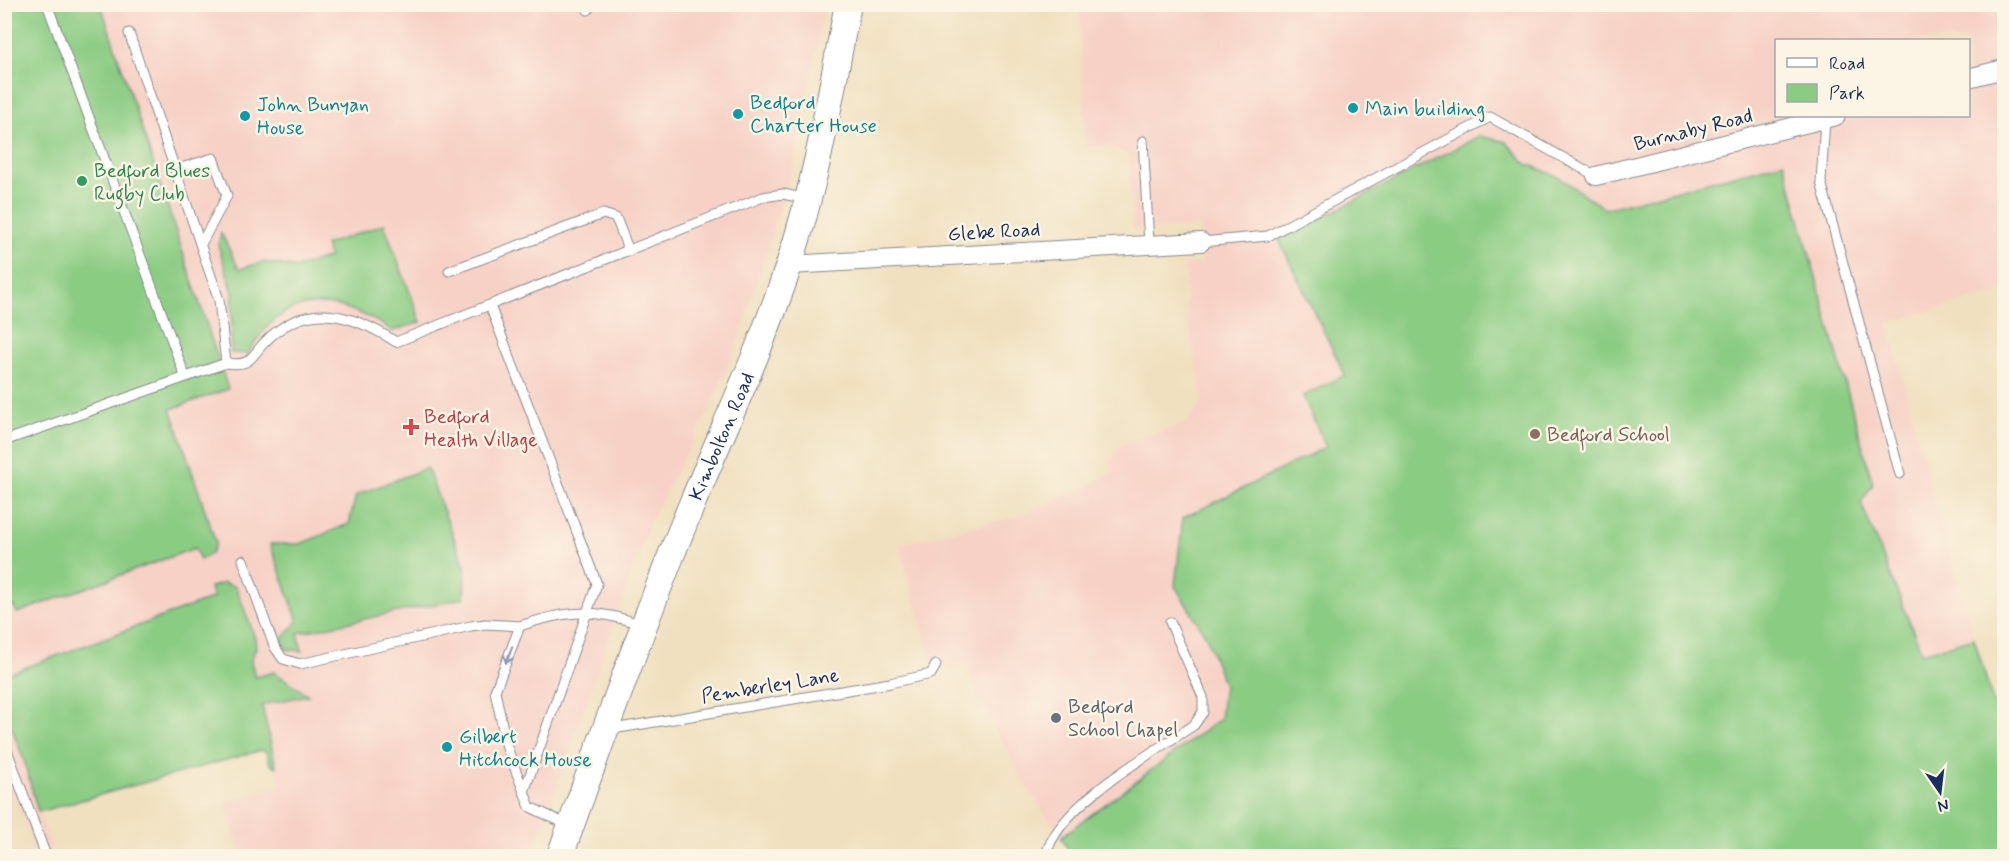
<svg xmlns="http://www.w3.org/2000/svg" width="2009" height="861" viewBox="0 0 2009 861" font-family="Mynerve,sans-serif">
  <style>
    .built { fill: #f7d1c6; fill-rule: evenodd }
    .green { fill: #8bcc83; stroke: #537e70; stroke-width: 1.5 }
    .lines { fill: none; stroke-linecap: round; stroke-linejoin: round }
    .lane-casing { stroke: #86888e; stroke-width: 11 }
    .street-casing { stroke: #86888e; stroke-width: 20 }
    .secondary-casing { stroke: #86888e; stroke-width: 28 }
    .lane { stroke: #fff; stroke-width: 9 }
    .street { stroke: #fff; stroke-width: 18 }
    .secondary { stroke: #fff; stroke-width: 26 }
    .oneway { stroke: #8d97ae }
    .culture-dot { fill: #0f9aa8; stroke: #fcf5e5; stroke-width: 2 }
    .leisure-dot { fill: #2e9e5b; stroke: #fcf5e5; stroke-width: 2 }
    .health-dot { fill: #e0444e; stroke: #fcf5e5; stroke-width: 2 }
    .education-dot { fill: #8d6e63; stroke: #fcf5e5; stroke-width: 2 }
    .worship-dot { fill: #6b7280; stroke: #fcf5e5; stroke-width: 2 }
    .labels { text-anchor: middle; stroke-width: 5; stroke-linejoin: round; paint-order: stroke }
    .culture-label { font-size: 20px; fill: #0d838f; stroke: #fcf5e5; text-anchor: start }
    .street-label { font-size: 20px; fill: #1b2f5e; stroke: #fcf5e5 }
    .leisure-label { font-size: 20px; fill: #27864d; stroke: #fcf5e5; text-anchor: start }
    .health-label { font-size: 20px; fill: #be3a42; stroke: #fcf5e5; text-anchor: start }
    .education-label { font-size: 20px; fill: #785e54; stroke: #fcf5e5; text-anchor: start }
    .worship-label { font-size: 20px; fill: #5b616d; stroke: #fcf5e5; text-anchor: start }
  </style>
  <rect width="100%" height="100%" fill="#fcf5e5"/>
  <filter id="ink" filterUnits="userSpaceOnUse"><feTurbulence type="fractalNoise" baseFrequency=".0167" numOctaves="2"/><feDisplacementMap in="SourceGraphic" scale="12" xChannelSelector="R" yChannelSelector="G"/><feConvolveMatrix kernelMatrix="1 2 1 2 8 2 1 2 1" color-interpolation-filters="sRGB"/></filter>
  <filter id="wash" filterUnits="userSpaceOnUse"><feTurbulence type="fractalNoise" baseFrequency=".008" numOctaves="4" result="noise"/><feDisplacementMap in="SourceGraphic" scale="24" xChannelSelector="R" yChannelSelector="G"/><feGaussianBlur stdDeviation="1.35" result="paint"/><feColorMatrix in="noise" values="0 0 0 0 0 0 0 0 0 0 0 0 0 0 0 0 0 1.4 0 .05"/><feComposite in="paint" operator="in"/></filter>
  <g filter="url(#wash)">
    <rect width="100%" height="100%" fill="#f0e0bf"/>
    <!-- built -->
    <g class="built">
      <path d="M101,5H825L792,171L736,348L707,414L648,526L532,856H242L225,802L281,787L276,768L270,764L267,752L262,750L39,812L55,856H38L13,794L5,797V470L228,389Z"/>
      <path d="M1079,5H1993L2002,38L1994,40L2004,79V291L1888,322L1935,505L2004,739V856H1072L1024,782L972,685L967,662L940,668L932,662L899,544L1019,516L1090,486L1112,472L1110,462L1121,445L1187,423L1203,400L1188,321L1185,264L1202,263L1200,226L1133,230L1128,154L1109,145L1086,147ZM1776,40H1968V116H1776Z"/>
    </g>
    <!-- green -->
    <g class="green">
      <path d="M4,5H101L228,389L171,409L216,543L212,552L200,560L195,548L17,613L14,606L4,607Z"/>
      <path d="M1479,136L1506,142L1527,164L1559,177L1605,209L1784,162L1873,484L1861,503L1922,653L1974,638L2004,739V856H1072L1061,837L1220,719L1224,685L1206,636L1175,586L1183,518L1326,447L1303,396L1345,375L1279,240Z"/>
      <path d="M384,224L421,322L393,331C337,295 285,287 248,354L231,353L233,292L218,245L221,233L239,269L264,262L297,268L329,257L325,245Z"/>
      <path d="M427,468L465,567L464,598L298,633L302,651L286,649L282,639L298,621L270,544H300L349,524L356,495Z"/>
      <path d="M224,583L236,587L255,638L256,648L251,661L255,677L274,672L308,695L262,705L276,767L270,764L267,752L262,750L38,812L24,760L5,711V675L213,598L210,587Z"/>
    </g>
  </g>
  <g filter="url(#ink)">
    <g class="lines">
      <defs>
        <g id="lane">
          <path d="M47,4L185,376"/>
          <path d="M588,10L592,4"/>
          <path d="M129,33L219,300L226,363C250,366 249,360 263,344C305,299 351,313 396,342L763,197L783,194L807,199"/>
          <path d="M1825,119L1821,182L1900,474"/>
          <path d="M1143,141L1149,244"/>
          <path d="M175,170L213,158L227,196L201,244"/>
          <path d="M1201,242L1268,236L1490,117L1596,176"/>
          <path d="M449,271L603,214L616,218L629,251"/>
          <path d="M490,306L597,584L524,792"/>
          <path d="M4,441L226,363"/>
          <path d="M243,560L274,646L283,659L300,664L471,626L486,624L520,626"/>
          <path d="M607,730L890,683L931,674L936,665"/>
          <path d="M4,742L46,856"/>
          <path d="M570,826L530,807L507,748L495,691L520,626C567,610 595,608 642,625"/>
          <path d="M1046,856C1056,806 1152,753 1194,725L1203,712V697L1170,622"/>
        </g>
        <g id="street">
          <path d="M1968,78L2004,69"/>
          <path d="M1596,176L1836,116"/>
          <path d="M789,265L1201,242"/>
        </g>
        <g id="secondary">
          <path id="s1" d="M560,856C602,738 644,620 692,504C725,425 762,347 789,265C817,180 831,92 848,4"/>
        </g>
      </defs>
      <!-- lane casing -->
      <use href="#lane" class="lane-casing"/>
      <!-- street casing -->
      <use href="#street" class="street-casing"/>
      <!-- secondary casing -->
      <use href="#secondary" class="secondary-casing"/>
      <!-- lane -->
      <use href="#lane" class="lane"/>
      <!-- street -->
      <use href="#street" class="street"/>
      <!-- secondary -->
      <use href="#secondary" class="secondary"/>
    </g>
    <!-- one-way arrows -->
    <defs><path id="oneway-shaft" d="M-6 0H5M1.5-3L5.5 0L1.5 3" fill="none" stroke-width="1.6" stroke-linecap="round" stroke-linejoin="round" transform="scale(1.5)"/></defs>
    <use class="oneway" href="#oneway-shaft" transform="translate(509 655) rotate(111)"/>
  </g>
  <!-- markers -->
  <g class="culture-dot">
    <circle cx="1353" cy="108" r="6"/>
    <circle cx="738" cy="114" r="6"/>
    <circle cx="245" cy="116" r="6"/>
    <circle cx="447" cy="747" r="6"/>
  </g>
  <circle class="leisure-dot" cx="82" cy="181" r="6"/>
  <path class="health-dot" d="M408 418h6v6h6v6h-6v6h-6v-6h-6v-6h6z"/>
  <circle class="education-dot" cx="1535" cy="434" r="6"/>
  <circle class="worship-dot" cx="1056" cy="718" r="6"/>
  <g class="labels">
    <!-- culture labels -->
    <g class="culture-label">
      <text x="750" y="109">Bedford<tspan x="750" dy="23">Charter House</tspan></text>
      <text x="257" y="111">John Bunyan<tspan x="257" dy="23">House</tspan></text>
      <text x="1365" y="115">Main building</text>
      <text x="459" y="743">Gilbert<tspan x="459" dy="23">Hitchcock House</tspan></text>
    </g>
    <!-- street labels -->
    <g class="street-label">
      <text transform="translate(1693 129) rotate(-14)" y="7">Burnaby Road</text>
      <text transform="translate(994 231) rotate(-3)" y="7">Glebe Road</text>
      <text dy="7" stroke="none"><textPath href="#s1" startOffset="450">Kimbolton Road</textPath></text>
      <text transform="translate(770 685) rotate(-9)" y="7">Pemberley Lane</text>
    </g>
    <!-- leisure labels -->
    <g class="leisure-label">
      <text x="94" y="177">Bedford Blues<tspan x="94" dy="23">Rugby Club</tspan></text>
    </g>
    <!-- health labels -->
    <g class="health-label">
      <text x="424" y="423">Bedford<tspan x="424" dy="23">Health Village</tspan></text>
    </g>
    <!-- education labels -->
    <g class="education-label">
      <text x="1547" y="441">Bedford School</text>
    </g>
    <!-- worship labels -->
    <g class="worship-label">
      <text x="1068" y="713">Bedford<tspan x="1068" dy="23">School Chapel</tspan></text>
    </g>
  </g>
  <!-- margin -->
  <rect width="2009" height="861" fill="none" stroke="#fcf5e5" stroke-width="24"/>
  <!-- legend -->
  <rect x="1775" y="39" width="195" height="78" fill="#fcf5e5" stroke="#a2a6af" stroke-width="1.5"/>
  <rect x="1787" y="58" width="30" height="9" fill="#ffffff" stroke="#a2a6af" stroke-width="1.5"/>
  <text x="1829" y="69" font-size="18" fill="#1b2f5e">Road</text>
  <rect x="1787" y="84" width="30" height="18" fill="#8bcc83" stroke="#a2a6af" stroke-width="1.5"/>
  <text x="1829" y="99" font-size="18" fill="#1b2f5e">Park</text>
  <!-- north arrow -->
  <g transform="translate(1940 792) rotate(166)" stroke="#fcf5e5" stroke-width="4.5" paint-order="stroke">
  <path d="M0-4.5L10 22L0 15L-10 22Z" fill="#1b2f5e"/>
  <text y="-9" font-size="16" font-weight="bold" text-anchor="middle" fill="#1b2f5e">N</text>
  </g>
</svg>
